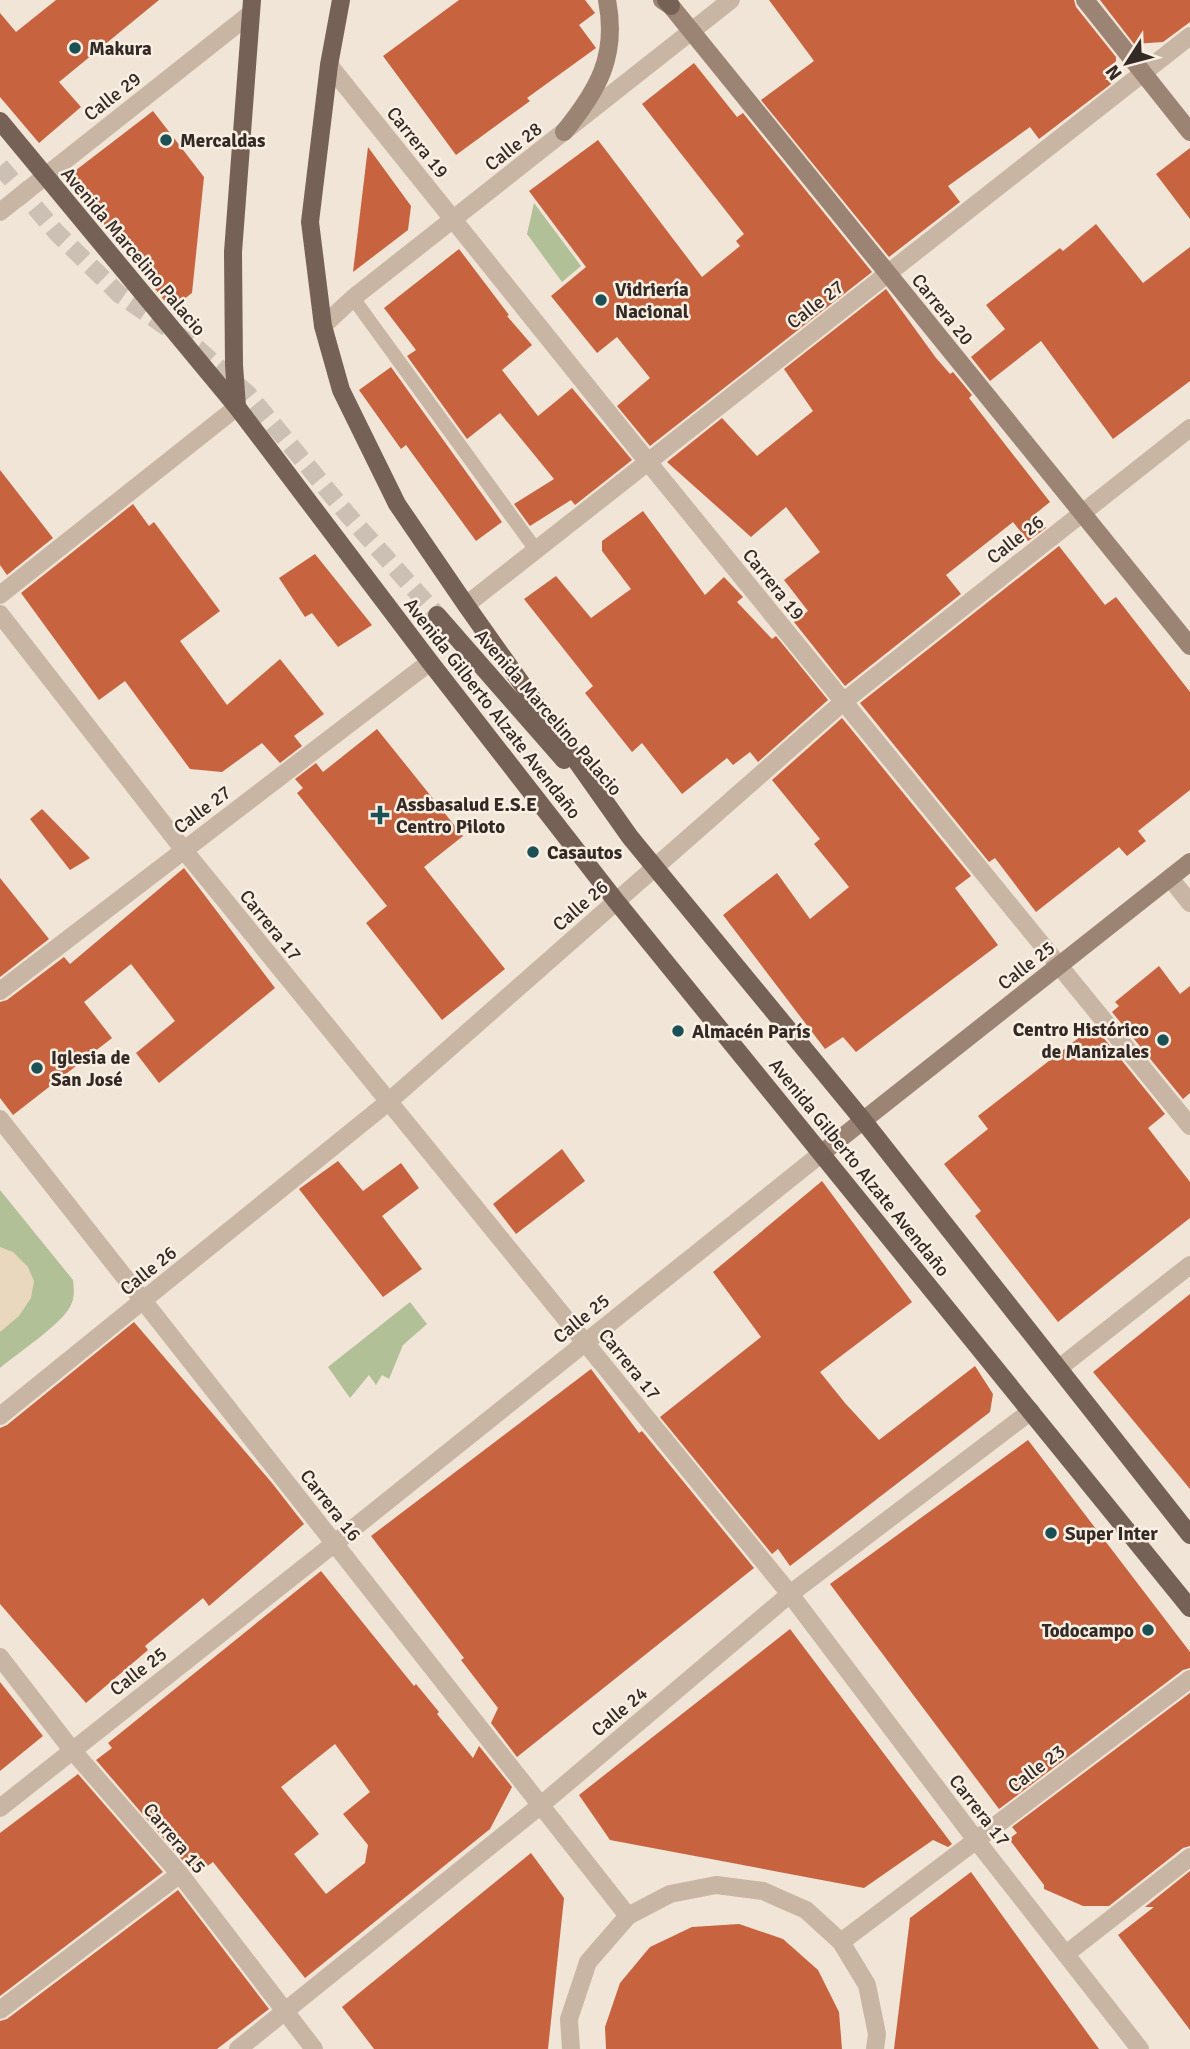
<svg xmlns="http://www.w3.org/2000/svg" width="1190" height="2049" viewBox="0 0 1190 2049" font-family="Signika,sans-serif">
  <style>
    .green { fill: #b1c097 }
    .plaza { fill: #e9d7be }
    .building { fill: #c7633f; fill-rule: evenodd }
    .lines { fill: none; stroke-linecap: round; stroke-linejoin: round }
    .primary-tunnel { stroke: #cbc0b3; stroke-width: 18; stroke-dasharray: 18 9; stroke-linecap: butt }
    .service { stroke: #c9b5a3; stroke-width: 14 }
    .minor { stroke: #c9b5a3; stroke-width: 18 }
    .tertiary { stroke: #c9b5a3; stroke-width: 18 }
    .secondary { stroke: #9c8475; stroke-width: 18 }
    .primary { stroke: #766156; stroke-width: 18 }
    .poi-dot { fill: #1b5055; stroke: #f9efe3; stroke-width: 2.5 }
    .labels { text-anchor: middle; stroke-width: 5; stroke-linejoin: round; paint-order: stroke }
    .poi-label { font-size: 19px; font-weight: bold; fill: #342a25; stroke: #f9efe3; text-anchor: start }
    .street-label { font-size: 19px; fill: #342a25; stroke: #f9efe3 }
  </style>
  <rect width="100%" height="100%" fill="#f1e5d7"/>
  <!-- green -->
  <g class="green">
    <path d="M534,203L581,266L562,282L527,234Z"/>
    <path d="M0,1190L73,1280C74,1289 75,1298 70,1307C60,1325 18,1353 0,1368Z"/>
    <path d="M410,1302L427,1324L403,1345L389,1379L382,1375L376,1385L369,1375L350,1398L328,1367Z"/>
  </g>
  <!-- plaza -->
  <path class="plaza" d="M0,1247L13,1252L28,1267L34,1281L31,1298L19,1316L0,1332Z"/>
  <!-- building -->
  <g class="building">
    <path d="M56,0H159L59,82L81,107L39,143L0,97V13L16,32Z"/>
    <path d="M459,0H585L595,13L579,25L596,48L527,98L530,101L456,155L383,56Z"/>
    <path d="M769,0H1074L1076,7L1116,57L1115,81L1039,139L1030,127L948,186L960,202L889,257L761,100L814,61Z"/>
    <path d="M1100,0H1190V22L1163,42L1134,44Z"/>
    <path d="M694,63L737,117L743,113L872,272L650,446L617,406L650,378L617,337L597,353L551,296L586,267L529,191L598,140L702,277L740,246L736,241L744,234L642,104Z"/>
    <path d="M153,111L204,177L192,293L171,309L67,177Z"/>
    <path d="M368,147L411,206L408,230L353,272Z"/>
    <path d="M1190,148V219L1156,174Z"/>
    <path d="M1096,224L1143,283L1190,247V381L1113,439L1041,341L990,381L971,357L1005,329L986,305L1060,248L1063,251Z"/>
    <path d="M459,249L509,315L507,316L532,345L502,370L538,416L572,388L632,460L575,505L571,500L530,526L514,504L554,479L500,413L467,439L407,356L416,350L384,308Z"/>
    <path d="M886,289L936,358L950,374L953,372L972,395L969,398L1050,502L1035,514L1046,528L1028,541L1013,522L946,575L961,594L845,686L794,622L808,611L784,580L820,552L786,507L751,537L667,462L722,418L757,456L813,411L784,369Z"/>
    <path d="M391,367L502,522L476,541L406,445L401,449L359,390Z"/>
    <path d="M0,470L53,538L7,575L0,565Z"/>
    <path d="M133,504L149,526L154,522L220,611L180,641L227,705L280,659L324,714L294,736L302,746L280,763L262,743L222,772L190,769L125,681L99,700L21,593Z"/>
    <path d="M643,511L705,595L724,577L743,597L737,602L772,639L776,636L828,700L758,762L750,752L733,765L727,758L682,794L642,743L632,752L585,693L593,686L524,599L556,576L591,618L631,589L602,551V541Z"/>
    <path d="M1059,546L1105,605L1116,597L1190,692V790L1138,831L1146,841L1127,856L1119,847L1036,912L995,858L989,862L860,703Z"/>
    <path d="M315,554L372,625L338,647L312,613L305,617L279,578Z"/>
    <path d="M842,718L971,876L955,888L998,945L856,1052L843,1037L825,1049L723,915L777,873L810,919L849,887L814,844L820,839L772,780Z"/>
    <path d="M377,729L463,836L424,867L505,969L442,1020L366,923L387,906L297,793L303,788L295,779L316,763L323,772Z"/>
    <path d="M42,809L90,858L70,870L30,819Z"/>
    <path d="M184,868L275,988L159,1083L136,1053L175,1021L131,964L84,1002L112,1038L13,1115L0,1098V1002L7,1000L64,957L70,964Z"/>
    <path d="M0,878L49,939L0,977Z"/>
    <path d="M1159,966L1180,994L1190,986V1093L1183,1099L1112,1012L1119,1006L1115,1002Z"/>
    <path d="M1094,1026L1165,1114L1148,1128L1190,1182V1218L1058,1322L975,1216L981,1211L944,1164L988,1129L978,1116Z"/>
    <path d="M562,1149L585,1181L516,1234L493,1204Z"/>
    <path d="M338,1161L363,1191L401,1163L419,1188L382,1216L422,1269L383,1297L299,1189Z"/>
    <path d="M822,1181L912,1302L820,1372L845,1403L879,1440L975,1366L993,1394L990,1412L790,1566L778,1549L772,1554L660,1417L761,1337L713,1272Z"/>
    <path d="M1190,1294V1489L1093,1372Z"/>
    <path d="M134,1322L272,1483L304,1524L209,1606L203,1598L145,1646L148,1650L86,1703L0,1604V1428L7,1425Z"/>
    <path d="M591,1369L639,1433L642,1431L754,1568L517,1757L491,1723L498,1708L461,1660L464,1658L371,1536Z"/>
    <path d="M1028,1440L1190,1652V1668L1183,1670L999,1809L830,1584Z"/>
    <path d="M321,1571L414,1686L416,1684L439,1712L437,1714L473,1758L479,1746L512,1787L490,1829L305,1978L213,1862L195,1875L96,1760L112,1748L108,1743ZM335,1744L370,1792L343,1814L368,1845L365,1863L326,1894L294,1854L319,1834L281,1787Z"/>
    <path d="M790,1629L952,1844L948,1847L933,1840L864,1888L610,1840L579,1795Z"/>
    <path d="M0,1682L43,1736L0,1771Z"/>
    <path d="M1190,1693V1846L1183,1848L1109,1906H1083L1044,1889V1885L1009,1839L1017,1833L1012,1827Z"/>
    <path d="M78,1774L163,1872L0,1996V1833Z"/>
    <path d="M531,1853L564,1898L548,2049H374L342,2007Z"/>
    <path d="M1190,1871V2030L1118,1935L1154,1907H1145Z"/>
    <path d="M971,1872L1012,1929L1099,2049H894L910,1918Z"/>
    <path d="M178,1890L269,2009L217,2049H0V2021L7,2019Z"/>
    <path d="M739,1924L783,1939L818,1970L839,2012L842,2049H606L605,2027L620,1983L650,1947L692,1927Z"/>
  </g>
  <g class="lines">
    <!-- primary-tunnel -->
    <path class="primary-tunnel" d="M0,166L56,232L119,294L198,349L248,394L348,515L437,615"/>
    <!-- service -->
    <path class="service" d="M353,298L536,550"/>
    <!-- minor -->
    <g class="minor">
      <path d="M323,326L353,298L731,0"/>
      <path d="M0,595L237,407"/>
      <path d="M466,605L1190,36"/>
      <path d="M1170,878L1190,903"/>
      <path d="M0,991L430,662"/>
      <path d="M0,1119L628,1916"/>
      <path d="M1059,1368L1190,1265"/>
      <path d="M0,1416L387,1103L843,702L1190,428"/>
      <path d="M0,1657L72,1750L180,1874L314,2049"/>
      <path d="M0,1808L335,1543L822,1153"/>
      <path d="M841,1942L1190,1679"/>
      <path d="M1066,1954L1190,1857"/>
      <path d="M0,2010L180,1874"/>
      <path d="M238,2049L541,1805L790,1594L1031,1411"/>
      <path d="M571,2049L569,2019L588,1962L628,1916L670,1894L716,1885L763,1891L806,1910L841,1942L867,1985L877,2034L875,2049"/>
    </g>
    <!-- tertiary -->
    <g class="tertiary">
      <path d="M329,65L648,462L1190,1126"/>
      <path d="M0,212L250,14"/>
      <path d="M0,614L183,849L790,1594L976,1840L1140,2049"/>
    </g>
    <!-- secondary -->
    <g class="secondary">
      <path d="M662,0L671,6L1190,646"/>
      <path d="M1085,0L1190,132"/>
      <path d="M564,132C598,90 618,56 607,0"/>
      <path d="M822,1153L1190,862"/>
    </g>
    <!-- primary -->
    <g class="primary">
      <path d="M341,0L329,65L310,222L323,326L341,390L397,504L466,605L630,837L862,1119L1190,1535"/>
      <path d="M666,0L671,6"/>
      <path d="M0,121L237,407L430,662L616,901L1190,1608"/>
      <path d="M237,407L234,365L233,252L252,0"/>
      <path d="M437,615L564,760"/>
    </g>
  </g>
  <!-- markers -->
  <g class="poi-dot">
    <circle cx="75" cy="48" r="7"/>
    <circle cx="166" cy="140" r="7"/>
    <circle cx="601" cy="300" r="7"/>
    <path d="M376.5 804.5h7v7h7v7h-7v7h-7v-7h-7v-7h7z"/>
    <circle cx="533" cy="852" r="7"/>
    <circle cx="678" cy="1031" r="7"/>
    <circle cx="1163" cy="1040" r="7"/>
    <circle cx="37" cy="1068" r="7"/>
    <circle cx="1051" cy="1533" r="7"/>
    <circle cx="1148" cy="1630" r="7"/>
  </g>
  <g class="labels">
    <!-- poi labels -->
    <g class="poi-label">
      <text x="89" y="55">Makura</text>
      <text x="180" y="147">Mercaldas</text>
      <text x="615" y="296">Vidriería<tspan x="615" dy="22">Nacional</tspan></text>
      <text x="396" y="811">Assbasalud E.S.E<tspan x="396" dy="22">Centro Piloto</tspan></text>
      <text x="547" y="859">Casautos</text>
      <text x="1149" y="1036" text-anchor="end">Centro Histórico<tspan x="1149" dy="22">de Manizales</tspan></text>
      <text x="692" y="1038">Almacén París</text>
      <text x="51" y="1064">Iglesia de<tspan x="51" dy="22">San José</tspan></text>
      <text x="1065" y="1540">Super Inter</text>
      <text x="1134" y="1637" text-anchor="end">Todocampo</text>
    </g>
    <!-- street labels -->
    <g class="street-label">
      <text transform="translate(112 96) rotate(-38)" y="7">Calle 29</text>
      <text transform="translate(418 142) rotate(51)" y="7">Carrera 19</text>
      <text transform="translate(513 146) rotate(-38)" y="7">Calle 28</text>
      <text transform="translate(134 251) rotate(50)" y="7">Avenida Marcelino Palacio</text>
      <text transform="translate(815 304) rotate(-38)" y="7">Calle 27</text>
      <text transform="translate(943 309) rotate(51)" y="7">Carrera 20</text>
      <text transform="translate(1015 539) rotate(-38)" y="7">Calle 26</text>
      <text transform="translate(774 584) rotate(51)" y="7">Carrera 19</text>
      <text transform="translate(493 708) rotate(52)" y="7">Avenida Gilberto Alzate Avendaño</text>
      <text transform="translate(549 712) rotate(49)" y="7">Avenida Marcelino Palacio</text>
      <text transform="translate(202 809) rotate(-37)" y="7">Calle 27</text>
      <text transform="translate(580 905) rotate(-41)" y="7">Calle 26</text>
      <text transform="translate(271 925) rotate(51)" y="7">Carrera 17</text>
      <text transform="translate(1026 965) rotate(-38)" y="7">Calle 25</text>
      <text transform="translate(860 1167) rotate(51)" y="7">Avenida Gilberto Alzate Avendaño</text>
      <text transform="translate(148 1270) rotate(-39)" y="7">Calle 26</text>
      <text transform="translate(581 1318) rotate(-39)" y="7">Calle 25</text>
      <text transform="translate(630 1364) rotate(51)" y="7">Carrera 17</text>
      <text transform="translate(331 1505) rotate(52)" y="7">Carrera 16</text>
      <text transform="translate(138 1671) rotate(-38)" y="7">Calle 25</text>
      <text transform="translate(619 1711) rotate(-40)" y="7">Calle 24</text>
      <text transform="translate(1036 1768) rotate(-37)" y="7">Calle 23</text>
      <text transform="translate(980 1810) rotate(52)" y="7">Carrera 17</text>
      <text transform="translate(175 1838) rotate(50)" y="7">Carrera 15</text>
    </g>
  </g>
  <!-- north arrow -->
  <g transform="translate(1127 63) rotate(234)" stroke="#f9efe3" stroke-width="5" paint-order="stroke">
  <path d="M0-5L12 26L0 18L-12 26Z" fill="#342a25"/>
  <text y="-10" font-size="19" font-weight="bold" text-anchor="middle" fill="#342a25">N</text>
  </g>
</svg>
